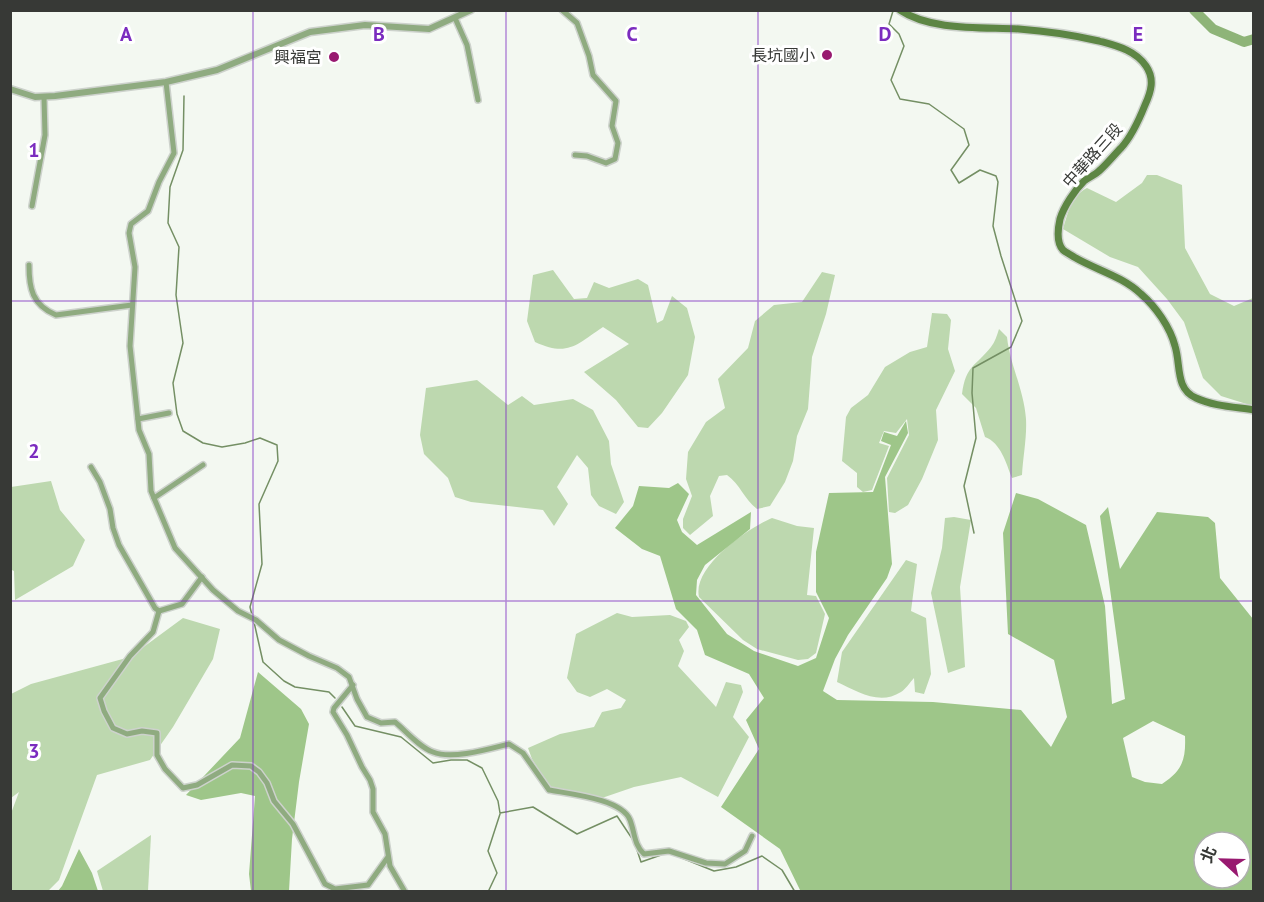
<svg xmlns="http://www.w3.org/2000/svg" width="1264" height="902" viewBox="0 0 1264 902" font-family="'PT Sans','Noto Sans TC',sans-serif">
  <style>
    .green { fill: #bdd8af }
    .forest { fill: #9ec689; fill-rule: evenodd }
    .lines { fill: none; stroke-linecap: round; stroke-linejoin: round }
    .stream { stroke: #748f64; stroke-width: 1.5 }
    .river { stroke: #8eb478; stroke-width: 10 }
    .minor-casing { stroke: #cdd2cc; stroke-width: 8 }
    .tertiary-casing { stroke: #cdd2cc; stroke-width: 9 }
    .secondary-casing { stroke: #cdd2cc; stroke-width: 10 }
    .minor { stroke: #8fab80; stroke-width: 5 }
    .tertiary { stroke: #8fab80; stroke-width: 6 }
    .secondary { stroke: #5d8644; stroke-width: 7 }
    .grid { fill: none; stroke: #7b2cbf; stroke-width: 1.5; stroke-opacity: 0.55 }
    .poi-dot { fill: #981970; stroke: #fff; stroke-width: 2 }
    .labels { text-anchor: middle; stroke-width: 6; stroke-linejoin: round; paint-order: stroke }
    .poi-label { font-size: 16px; fill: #373936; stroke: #fff; text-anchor: end }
    .street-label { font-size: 16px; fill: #373936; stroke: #fff }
    .grid-label { font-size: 20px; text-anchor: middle; font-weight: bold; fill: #7b2cbf; stroke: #fff; stroke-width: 6; stroke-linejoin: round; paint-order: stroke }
  </style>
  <rect width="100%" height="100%" fill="#f3f8f1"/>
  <!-- green -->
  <g class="green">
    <path d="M1147,175H1157L1182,185L1185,248L1210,294L1234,306L1253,298V406L1221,396L1203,378L1184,322L1167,299L1138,267L1110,257L1063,229C1068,213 1071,196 1087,188L1116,202L1142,183Z"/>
    <path d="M553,270L574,299L587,298L594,282L609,288L638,279L648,285L657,323L663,320L672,296L687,308L695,337L688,375L662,413L648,428L638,427L616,400L584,372L629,344L603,327C576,345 568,357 535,342L527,321L533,275Z"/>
    <path d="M822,272L835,275L826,314L812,357L808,409L797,436L793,461L785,482L770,506L757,509C744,499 740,484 727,475L719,476L710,496L713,516L690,535L683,528V519L692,496L686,479L688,452L706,422L725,408L718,379L748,348L755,321L774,305L802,302Z"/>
    <path d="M932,313L947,314L951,320L948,349L955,371L936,410L938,440L922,479L908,505L895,513L889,512L887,478L909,435L907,419L896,433L884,431L879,443L889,446L872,490L863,492L857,487V473L842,461L846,417L851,408L868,395L885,367L910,352L927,347Z"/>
    <path d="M999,329L1007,337C1010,365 1024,390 1026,419C1027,437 1023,457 1022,475L1012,478C1006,463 1001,443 985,437L976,408L962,394C966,365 975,367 991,347C995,342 997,335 999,329Z"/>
    <path d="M477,380L508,405L522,396L534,405L573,399L593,410L609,441L611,464L624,502L616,514L599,506L591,495L588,468L577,455L557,487L568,504L554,526L543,510L471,502L455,497L448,478L424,454L420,435L426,388Z"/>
    <path d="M51,481L60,510L85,540L73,566L15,600L14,571L10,569L11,487Z"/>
    <path d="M954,517L971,520L960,587L965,667L948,673L931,593L942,548L945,518Z"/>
    <path d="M772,518L797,526L814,528L807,595L816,596L825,614L816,653L808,659L798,660L757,649L743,640L699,597C692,567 748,528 772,518Z"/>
    <path d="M906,560L917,564L911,611L926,618L931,674L924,694L915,692L914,678C910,682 906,689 901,692C879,706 857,691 837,682L842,652Z"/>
    <path d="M617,613L632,617L670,615L686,621L689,627L679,640L684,651L678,666L716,707L726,682L741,685L743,692L733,717L749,737L718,797L681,777L634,787L599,799L580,792L551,789L532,759L528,748L560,734L594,727L602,712L621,708L626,700L607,689L590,697L577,692L567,678L576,634Z"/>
    <path d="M183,618L220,629L213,659L173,727L150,760L97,775L59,880L48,891H11L10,816L19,792L11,798V694L31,684L130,657Z"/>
    <path d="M151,835L148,891H103L97,871Z"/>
  </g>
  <!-- forest -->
  <g class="forest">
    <path d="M906,421L908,433L885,477L892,564L887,578L848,635L835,659L823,691L837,700L933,702L1021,710L1051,747L1067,717L1054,660L1008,634L1003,533L1016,493L1038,499L1086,525L1105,606L1112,704L1125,699L1100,516L1108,507L1120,569L1157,512L1208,517L1215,523L1220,578L1253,619V891H799L800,890L780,849L721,807L759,749L746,720L764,698L749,674L705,655L697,630L676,609L660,556L642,549L615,528L633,506L639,486L669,488L678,483L689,494L677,520L682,532L697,545L751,512L750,529L705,565L697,580L696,595L727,634L754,651L798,666L816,658L829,618L816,592V552L829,493L873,492L891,445L881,441L884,432L897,436ZM1153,721L1185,736C1186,760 1182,771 1162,784L1145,782L1132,777L1123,738ZM1204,842H1240V878H1204Z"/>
    <path d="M258,672L301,709L309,724L299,782L292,839L289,891H251L249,874L255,796L241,793L201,800L186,795L240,738Z"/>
    <path d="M79,849L92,873L98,891H58L62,886Z"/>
  </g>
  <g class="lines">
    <!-- stream -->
    <g class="stream">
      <path d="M893,11L889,24L899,34L904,46L891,80L900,99L929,104L964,129L969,145L951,170L959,183L980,170L996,176L998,182L993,226L1001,256L1022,321L1011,347L973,368L972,393L976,438L964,486L974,533"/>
      <path d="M184,96L183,150L170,187L168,223L179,247L176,295L183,343L173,383L177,414L183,431L203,443L222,447L245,443L260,438L277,445L278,461L259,504L262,564L250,607L252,615"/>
      <path d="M254,622L263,662L284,681L295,687L329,692L335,698"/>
      <path d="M342,707L355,726L401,737L433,763L451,760H467L482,768L498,801L500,813L533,807L577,834L617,816L633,840"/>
      <path d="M636,847L641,862L661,855"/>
      <path d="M677,856L714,871L736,867L762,856L782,870L795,892"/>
      <path d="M488,892L497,873L488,851L500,814"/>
    </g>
    <!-- river -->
    <path class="river" d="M1194,10L1213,29L1244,42L1254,39"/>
    <defs>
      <g id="minor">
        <path d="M562,10L577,23L589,56L593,75L616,101L612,126L618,143L615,159L606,163L587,156L575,155"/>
        <path d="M455,18L467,45L478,100"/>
        <path d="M166,82L174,153L159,182L148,211L131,224L129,233L135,267L130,346L139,430L149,454L151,491L175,548L213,590L238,611L256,620L279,640L309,656L337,668L349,677L357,699L367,717L381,723L395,722C406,731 419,747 433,752C452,760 489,749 509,744L523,753L549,790C570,794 622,799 630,820C635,833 634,845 644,854L669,851L706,863L725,864L745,851L752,836"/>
        <path d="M32,206L45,135L44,97"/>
        <path d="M29,265C29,288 32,305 56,315L132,305"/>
        <path d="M138,419L169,413"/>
        <path d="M91,467L100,482L110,509L113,528L119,545L155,608L159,611L182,604L202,577"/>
        <path d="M154,498L203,465"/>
        <path d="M159,611L153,632L130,656L100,698L104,711L113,728L127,734L142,731L157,733V755L165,769L183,788L197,785L232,765L251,766L259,772L267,783L274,801L293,824L325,884L335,889L368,885L388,857"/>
        <path d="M353,685L334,708L333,712L347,735L362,767L370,780L373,789V812L385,834L390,866L405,892"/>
      </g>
      <path id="tertiary" d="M10,89L35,97L55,96L166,82L217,70L310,32L365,25L429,29L471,10"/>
      <path id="secondary" d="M900,10C931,31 982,27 1019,29C1046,31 1073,35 1099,41C1117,46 1135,50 1146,66C1155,79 1151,92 1145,105C1139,120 1132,136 1121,148C1114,155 1107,164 1099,171C1095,175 1089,177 1084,181C1075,190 1064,206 1060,219C1058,228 1056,242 1063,250C1065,252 1071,255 1074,257C1096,270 1122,276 1141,294C1156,307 1170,327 1175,346C1181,365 1175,389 1196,398C1213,406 1235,407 1254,410"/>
    </defs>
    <!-- minor casing -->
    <use href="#minor" class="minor-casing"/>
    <!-- tertiary casing -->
    <use href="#tertiary" class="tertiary-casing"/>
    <!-- secondary casing -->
    <use href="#secondary" class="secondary-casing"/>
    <!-- minor -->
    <use href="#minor" class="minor"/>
    <!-- tertiary -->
    <use href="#tertiary" class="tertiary"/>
    <!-- secondary -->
    <use href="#secondary" class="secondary"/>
  </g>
  <!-- grid -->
  <path class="grid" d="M253,10V892M506,10V892M758,10V892M1011,10V892M10,301H1254M10,601H1254"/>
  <!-- markers -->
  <g class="poi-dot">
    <circle cx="827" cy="55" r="6"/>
    <circle cx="334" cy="57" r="6"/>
  </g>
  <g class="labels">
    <!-- poi labels -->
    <g class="poi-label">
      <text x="815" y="61">長坑國小</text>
      <text x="322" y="63">興福宮</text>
    </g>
    <!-- street labels -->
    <g class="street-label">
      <text transform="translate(1092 155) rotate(-48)" y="6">中華路三段</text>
    </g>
  </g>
  <g class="grid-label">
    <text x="126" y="41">A</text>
    <text x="379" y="41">B</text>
    <text x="632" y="41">C</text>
    <text x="885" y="41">D</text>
    <text x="1138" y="41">E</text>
    <text x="34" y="157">1</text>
    <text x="34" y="458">2</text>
    <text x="34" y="758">3</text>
  </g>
  <!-- border -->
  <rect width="1264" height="902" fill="none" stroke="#373936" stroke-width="24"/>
  <!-- north arrow -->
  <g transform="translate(1222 860) rotate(292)"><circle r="28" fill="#ffffff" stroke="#afb0af" stroke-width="1.5"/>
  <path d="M0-4.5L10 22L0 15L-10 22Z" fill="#981970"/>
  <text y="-9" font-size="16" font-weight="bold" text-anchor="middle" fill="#373936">北</text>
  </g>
</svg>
